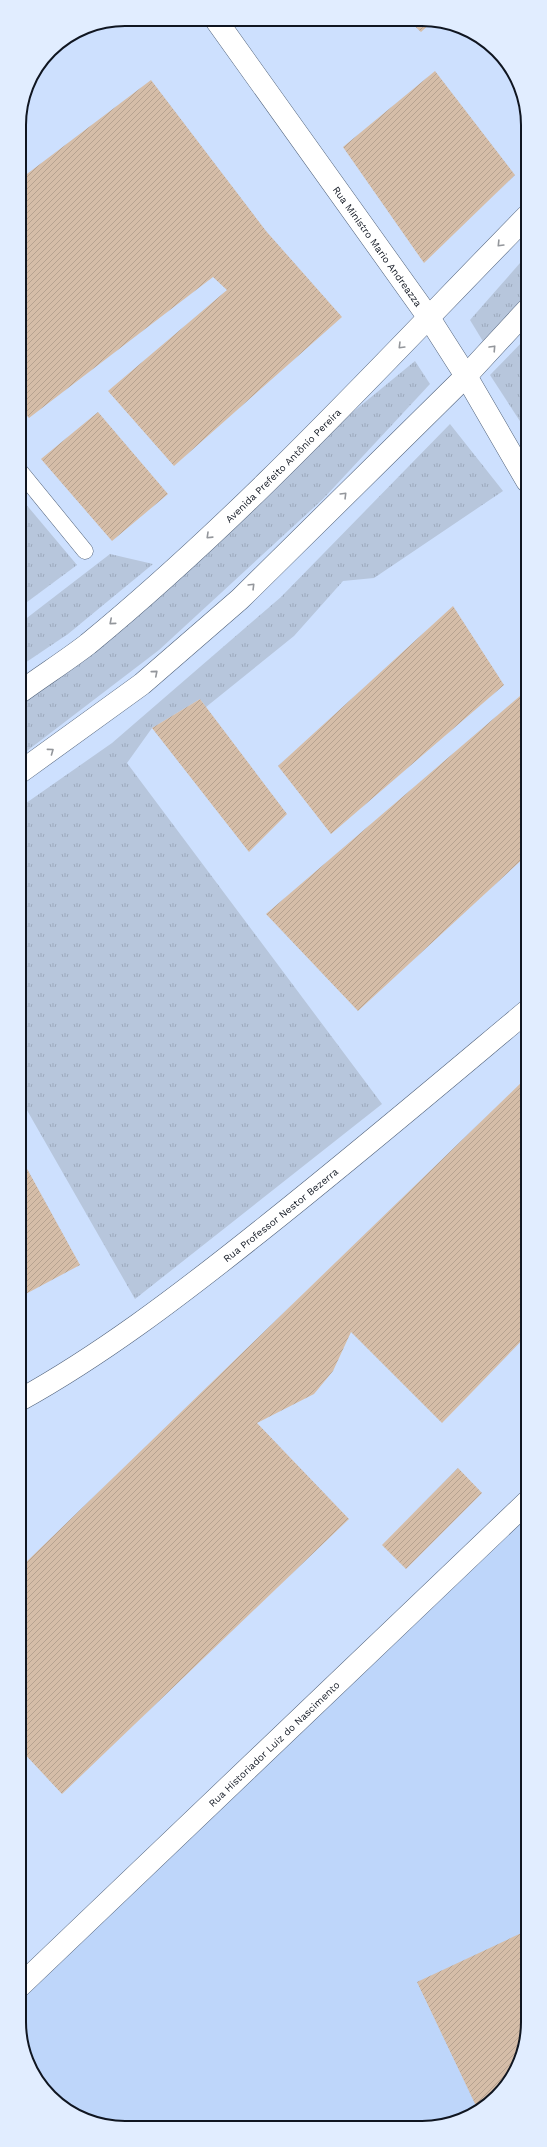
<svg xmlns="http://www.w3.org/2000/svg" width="547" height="2147" viewBox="0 0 547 2147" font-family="'Work Sans',sans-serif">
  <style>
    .built { fill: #bed6fa }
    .grass { fill: url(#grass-tufts) }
    .building { fill: url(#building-hatch) }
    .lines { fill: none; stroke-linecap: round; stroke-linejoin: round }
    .lane-casing { stroke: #51627b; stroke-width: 17 }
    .street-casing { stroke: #51627b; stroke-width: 23 }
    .secondary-casing { stroke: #51627b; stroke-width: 23 }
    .lane { stroke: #fff; stroke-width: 16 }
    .street { stroke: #fff; stroke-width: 22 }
    .secondary { stroke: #fff; stroke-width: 22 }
    .oneway { stroke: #93969b }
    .labels { text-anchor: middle; stroke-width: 3.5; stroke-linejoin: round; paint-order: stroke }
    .street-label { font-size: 10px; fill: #101621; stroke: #e1edff }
    .rim { fill: none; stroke: #101621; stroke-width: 2 }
  </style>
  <defs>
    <pattern id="grass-tufts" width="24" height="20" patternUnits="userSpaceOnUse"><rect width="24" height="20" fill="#b7c6dc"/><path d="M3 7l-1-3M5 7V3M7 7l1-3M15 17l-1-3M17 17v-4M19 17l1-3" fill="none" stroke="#9ca9bc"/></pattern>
    <pattern id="building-hatch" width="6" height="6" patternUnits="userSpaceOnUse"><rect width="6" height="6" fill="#d5bda8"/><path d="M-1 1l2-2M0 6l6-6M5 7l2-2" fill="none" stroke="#b6a290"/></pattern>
  </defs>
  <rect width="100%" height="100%" fill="#cde0fe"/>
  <!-- built -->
  <path class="built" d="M528,1506V2029L520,2062L502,2092L469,2117L436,2127L104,2126L50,2097L30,2069L20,2036V2002Z"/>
  <!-- grass -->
  <g class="grass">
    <path d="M527,255V298L484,343L470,320Z"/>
    <path d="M527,337V432L490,375Z"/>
    <path d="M415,361L430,384L323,499L159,650L19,757V703L331,430Z"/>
    <path d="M450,424L503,491L374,578L343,581L294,636L206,707L200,699L152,728L127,763L382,1104L135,1299L20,1098L19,808L112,743L281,597Z"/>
    <path d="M19,496L77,565L19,608Z"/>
    <path d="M110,554L153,564L68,634L19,667V624Z"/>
  </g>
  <!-- building -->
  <g class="building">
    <path d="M409,21H433L421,32Z"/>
    <path d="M479,36L502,55L511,77L478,37Z"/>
    <path d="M435,71L515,175L424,263L343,147Z"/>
    <path d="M151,80L266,231L342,317L174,466L108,391L227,290L213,277L29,418L19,406V180Z"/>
    <path d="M98,412L168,494L112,541L41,459Z"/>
    <path d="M453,606L504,685L331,834L278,766Z"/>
    <path d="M520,696L527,705V855L358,1011L266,914Z"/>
    <path d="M200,699L287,814L249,852L152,728Z"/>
    <path d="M527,1077L528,1334L442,1423L351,1332L333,1371L314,1394L257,1423L349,1519L62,1794L20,1749V1568Z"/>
    <path d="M20,1156L80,1265L20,1297Z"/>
    <path d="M458,1468L482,1493L406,1569L382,1545Z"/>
    <path d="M528,1930V2029L520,2062L502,2092L478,2110L417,1982Z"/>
  </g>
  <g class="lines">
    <defs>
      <path id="lane" d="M19,470L85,551"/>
      <g id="street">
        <path id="s1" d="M20,1400C101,1355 176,1298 249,1240C343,1166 435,1088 527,1011"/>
        <path id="s2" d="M20,1986L528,1501"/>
      </g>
      <g id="secondary">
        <path id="s3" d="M216,20L429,318L466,376L527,481"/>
        <path id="s4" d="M19,693C42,676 66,661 88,644C246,514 384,362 527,216"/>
        <path d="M19,773L142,684L240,599L466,376L527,310"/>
      </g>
    </defs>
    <!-- lane casing -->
    <use href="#lane" class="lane-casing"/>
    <!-- street casing -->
    <use href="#street" class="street-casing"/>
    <!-- secondary casing -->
    <use href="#secondary" class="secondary-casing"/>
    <!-- lane -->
    <use href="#lane" class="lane"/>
    <!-- street -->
    <use href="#street" class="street"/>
    <!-- secondary -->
    <use href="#secondary" class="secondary"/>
  </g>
  <!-- one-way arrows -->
  <defs><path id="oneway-chevron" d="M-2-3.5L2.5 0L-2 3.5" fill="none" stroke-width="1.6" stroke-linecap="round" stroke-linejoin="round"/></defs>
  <g class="oneway">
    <use href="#oneway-chevron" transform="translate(500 244) rotate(134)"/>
    <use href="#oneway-chevron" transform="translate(401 346) rotate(135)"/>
    <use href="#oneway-chevron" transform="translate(493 348) rotate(-47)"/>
    <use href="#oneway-chevron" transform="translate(344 495) rotate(-45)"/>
    <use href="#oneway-chevron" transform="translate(209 536) rotate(136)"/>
    <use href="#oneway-chevron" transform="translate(252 586) rotate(-45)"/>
    <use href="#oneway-chevron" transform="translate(112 622) rotate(139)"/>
    <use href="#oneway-chevron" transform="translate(155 673) rotate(-41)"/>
    <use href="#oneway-chevron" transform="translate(51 751) rotate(-36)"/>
  </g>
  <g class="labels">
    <!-- street labels -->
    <g class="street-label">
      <text dy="4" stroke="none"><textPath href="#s3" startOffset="278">Rua Ministro Mario Andreazza</textPath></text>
      <text dy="4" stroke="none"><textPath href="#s4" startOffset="349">Avenida Prefeito Antônio Pereira</textPath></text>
      <text dy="4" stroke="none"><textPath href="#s1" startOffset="320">Rua Professor Nestor Bezerra</textPath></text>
      <text dy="4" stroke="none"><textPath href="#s2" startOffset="351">Rua Historiador Luiz do Nascimento</textPath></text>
    </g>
  </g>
  <!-- crop -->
  <path d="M0 0H547V2147H0ZM125 26H422A99 99 0 0 1 521 125V2022A99 99 0 0 1 422 2121H125A99 99 0 0 1 26 2022V125A99 99 0 0 1 125 26Z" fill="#e1edff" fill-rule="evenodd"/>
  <path class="rim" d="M125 26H422A99 99 0 0 1 521 125V2022A99 99 0 0 1 422 2121H125A99 99 0 0 1 26 2022V125A99 99 0 0 1 125 26Z"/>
</svg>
